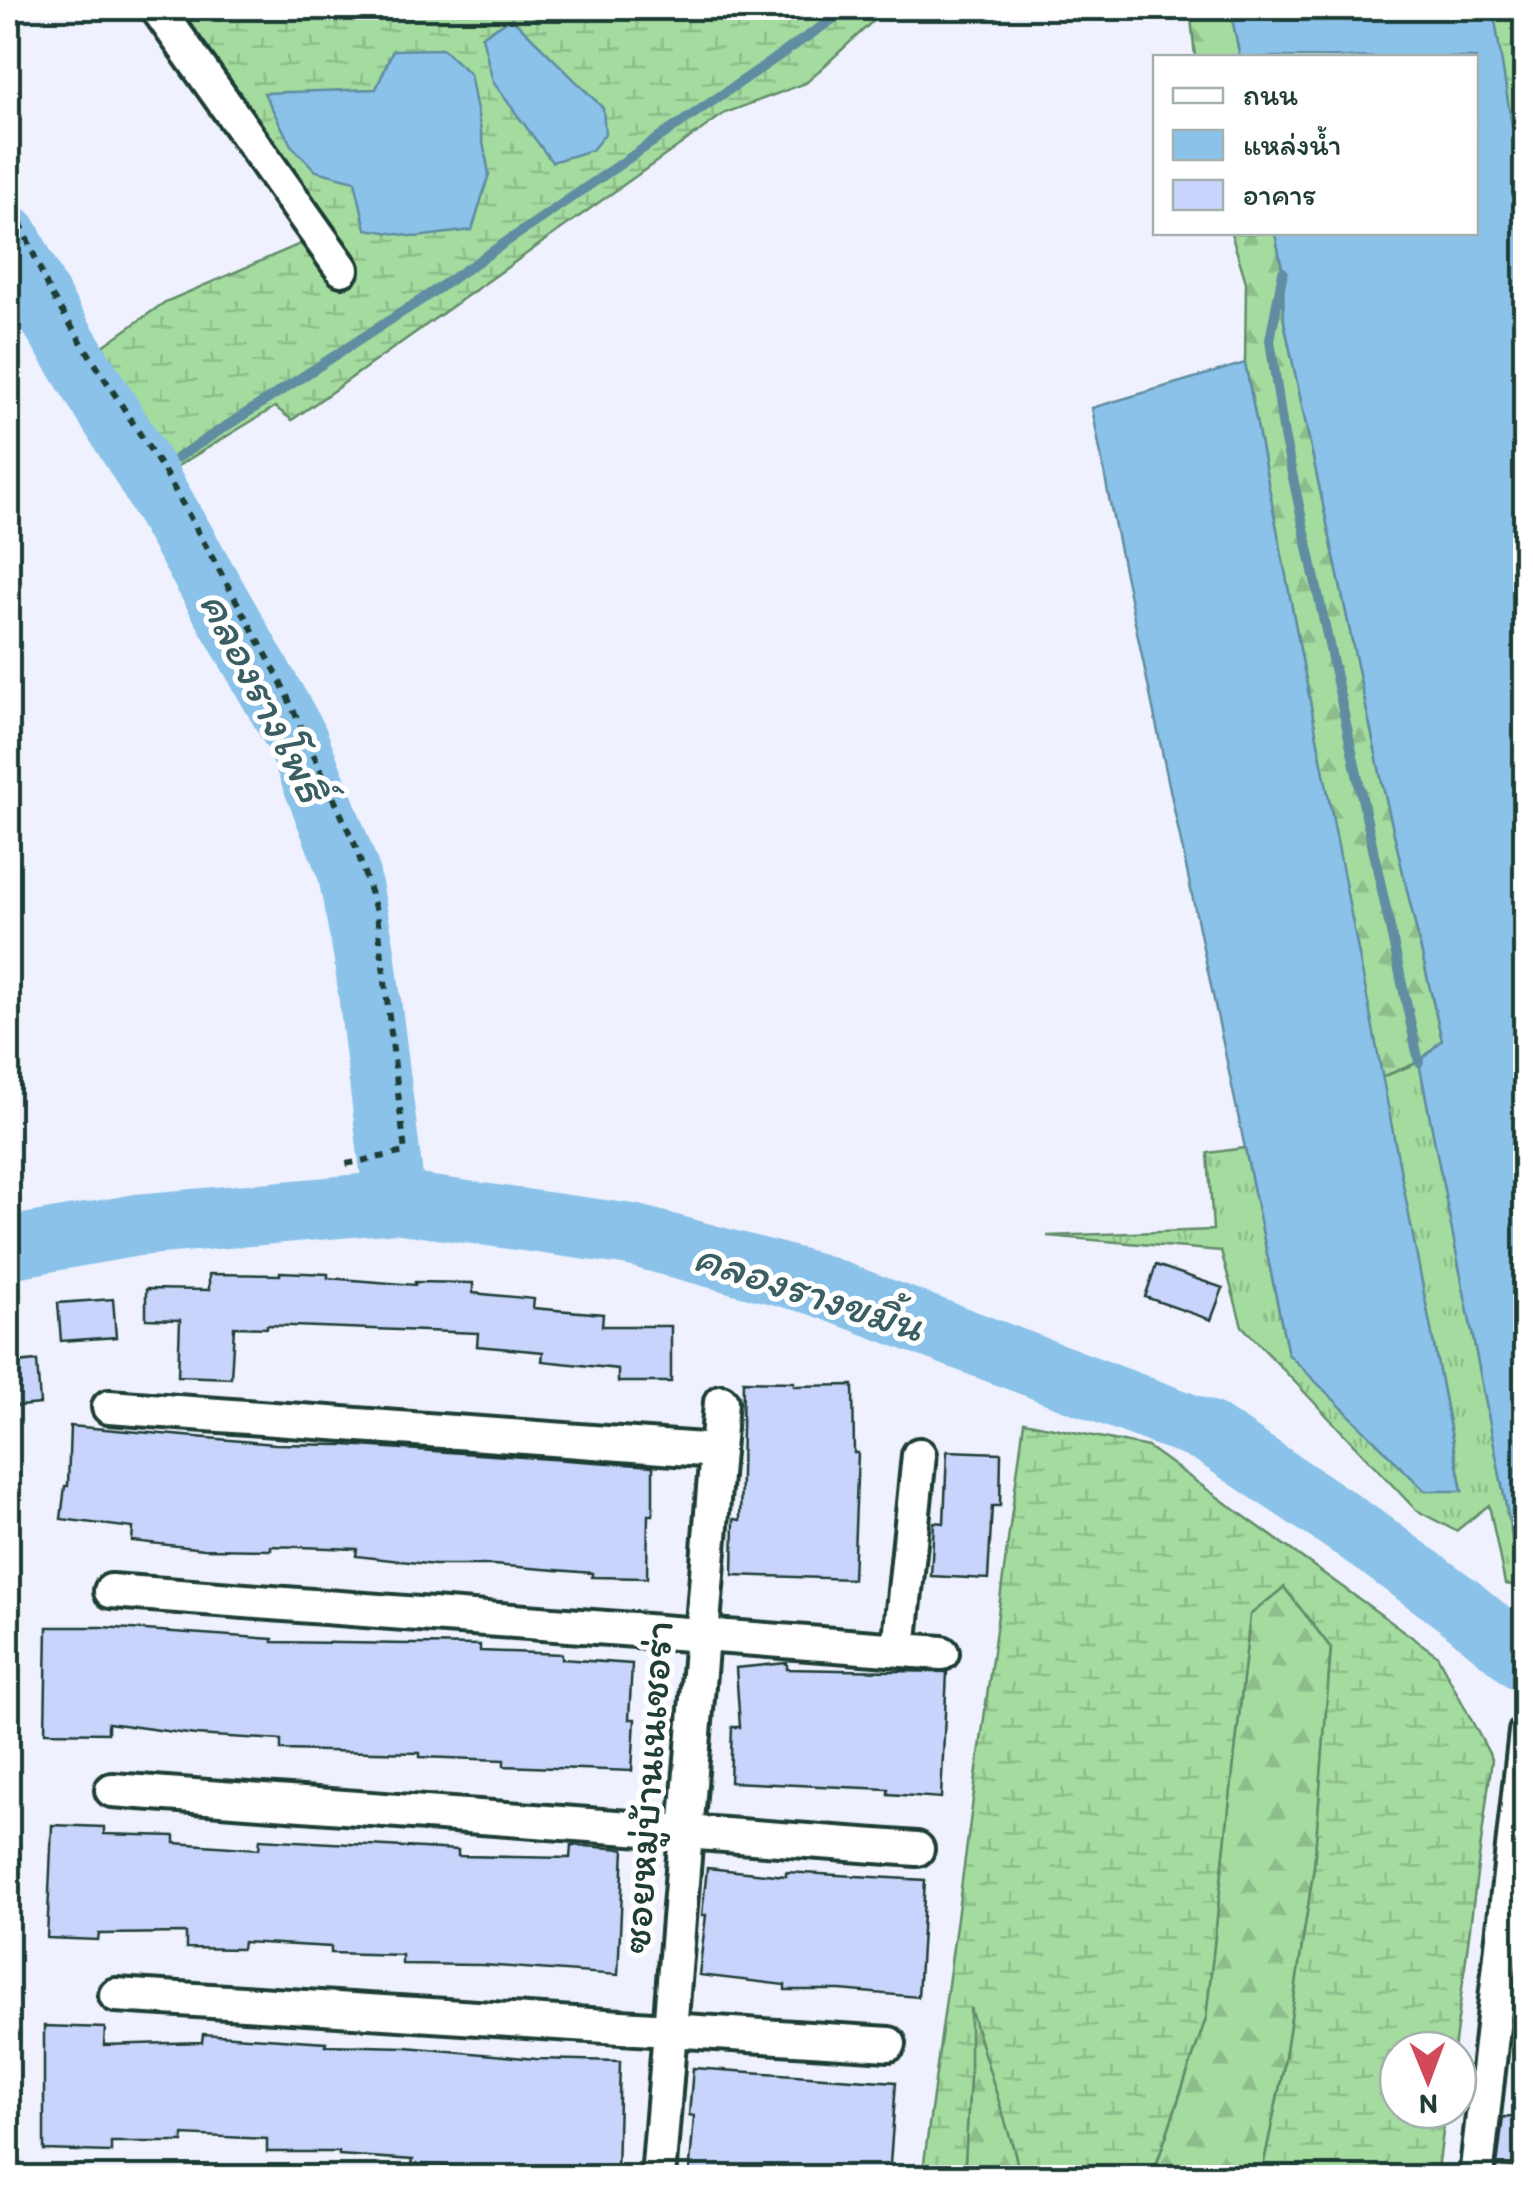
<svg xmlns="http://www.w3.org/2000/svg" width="1533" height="2185" viewBox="0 0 1533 2185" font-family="Itim,'Playpen Sans Thai',sans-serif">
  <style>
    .grass { fill: url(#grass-tufts); stroke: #628c6a; stroke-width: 2.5 }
    .forest { fill: url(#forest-firs); stroke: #628c6a; stroke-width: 2.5 }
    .wetland { fill: url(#wetland-marsh); stroke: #628c6a; stroke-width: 2.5; fill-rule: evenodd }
    .water { fill: #8bc2e9; stroke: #608da1; stroke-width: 2.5 }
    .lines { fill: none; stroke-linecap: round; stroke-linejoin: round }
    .stream { stroke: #608da1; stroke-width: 10 }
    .river { stroke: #8bc2e9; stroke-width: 62 }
    .building { fill: #c9d4fc; stroke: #1f3d34; stroke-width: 2.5 }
    .minor-casing { stroke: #1f3d34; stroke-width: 40 }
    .path { stroke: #1f3d34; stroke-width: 6; stroke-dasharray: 8 8; stroke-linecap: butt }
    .minor { stroke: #fff; stroke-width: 32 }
    .labels { text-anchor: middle; stroke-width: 10; stroke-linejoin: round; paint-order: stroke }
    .street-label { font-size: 42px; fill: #1f3d34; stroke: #fff }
    .water-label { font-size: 45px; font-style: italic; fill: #3a5e61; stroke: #fff }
  </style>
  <defs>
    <pattern id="grass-tufts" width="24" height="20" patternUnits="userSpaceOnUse" patternTransform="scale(2.5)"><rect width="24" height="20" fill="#a4db9f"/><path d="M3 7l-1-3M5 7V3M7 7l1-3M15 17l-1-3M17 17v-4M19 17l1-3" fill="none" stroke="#8dbd8a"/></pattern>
    <pattern id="forest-firs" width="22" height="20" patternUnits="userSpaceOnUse" patternTransform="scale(2.5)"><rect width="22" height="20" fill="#a4db9f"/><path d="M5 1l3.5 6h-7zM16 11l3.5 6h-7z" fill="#8dbd8a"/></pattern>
    <pattern id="wetland-marsh" width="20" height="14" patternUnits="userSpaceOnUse" patternTransform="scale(2.5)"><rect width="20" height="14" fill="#a4db9f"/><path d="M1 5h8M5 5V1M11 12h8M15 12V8" fill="none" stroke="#8dbd8a"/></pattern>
  </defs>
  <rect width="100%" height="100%" fill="#eff2fe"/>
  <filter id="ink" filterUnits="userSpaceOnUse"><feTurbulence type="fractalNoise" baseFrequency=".01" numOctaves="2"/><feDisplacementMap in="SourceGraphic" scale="20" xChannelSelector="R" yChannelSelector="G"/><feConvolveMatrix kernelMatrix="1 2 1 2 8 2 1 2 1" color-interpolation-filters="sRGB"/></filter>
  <g filter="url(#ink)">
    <!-- grass -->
    <path class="grass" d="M1419,1062L1522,1587L1505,1584L1489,1505L1456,1531L1416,1510L1242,1326L1221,1251L1047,1236L1213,1230L1208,1153L1245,1148L1288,1354L1462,1490L1382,1077Z"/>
    <!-- forest -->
    <g class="forest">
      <path d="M1190,8H1230L1240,57H1195Z"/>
      <path d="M1231,233H1275L1283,272L1284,321L1382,782L1442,1040L1419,1062L1382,1077L1245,363L1246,282Z"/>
      <path d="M1284,1587L1331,1648L1314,1867L1283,2071L1261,2177L1152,2178L1206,2018L1250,1615Z"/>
      <path d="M969,2004L1015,2153L1020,2177L964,2178L970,2077Z"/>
    </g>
    <!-- wetland -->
    <g class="wetland">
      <path d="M173,8H630L635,15L665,8H887L806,83L725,113L292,420L275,407L171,470L96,351L165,302L326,233L243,100ZM512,18L553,61L482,36Z"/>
      <path d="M1493,8H1525V214L1523,199Z"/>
      <path d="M1024,1422L1148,1447L1437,1655L1492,1759L1454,2050H1398V2110H1446L1437,2177H1261L1283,2071L1314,1867L1331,1648L1284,1587L1250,1615L1206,2018L1152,2177H1020L1015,2153L970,2008V2077L964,2177H922Z"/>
    </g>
    <!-- water -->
    <g class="water">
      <path d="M1230,8H1493L1526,214L1525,1589L1522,1587L1419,1062L1442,1040L1382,782L1284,321L1283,272L1275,233L1476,232V58L1240,57Z"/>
      <path d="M512,18L603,108L605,134L592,150L552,162L493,82L482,36Z"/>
      <path d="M443,49L470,74L489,174L472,230L416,237L366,229L355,181L316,171L291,145L264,93L376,89L393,50Z"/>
      <path d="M1245,363L1462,1491H1425L1288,1354L1109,498L1092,408Z"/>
    </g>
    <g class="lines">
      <!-- stream -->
      <g class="stream">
        <path d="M1283,272L1270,340L1284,436L1419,1062"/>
        <path d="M177,458L424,298L849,8"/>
        <path d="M148,476L150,475"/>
      </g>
      <!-- river -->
      <g class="river">
        <path d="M8,235L46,310L140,463L296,737L348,870L364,952L395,1202"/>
        <path d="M8,1248L137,1225L395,1202L632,1235L816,1284L1208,1432L1356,1531L1459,1606L1526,1662"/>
      </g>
    </g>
    <!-- building -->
    <g class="building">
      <path d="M1156,1265L1223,1288L1211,1320L1145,1297Z"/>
      <path d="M280,1272L328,1274V1278L415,1285V1282L473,1283V1293L534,1299L533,1308L603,1314L602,1326H671V1382H618V1369L542,1361L543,1352L477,1346L478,1333L267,1325V1328L234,1327L231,1378L178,1376L180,1320L146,1319V1289L209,1290V1274L280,1275Z"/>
      <path d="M113,1299L116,1337L61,1341L58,1303Z"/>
      <path d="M37,1361L40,1404L8,1407V1364Z"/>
      <path d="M743,1381L794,1382V1386L853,1385L854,1453H858L853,1579L733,1575L734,1519L740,1520Z"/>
      <path d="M70,1426L275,1444L345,1445L653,1466V1515H648L647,1578L592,1577V1573L493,1565H435L356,1556L357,1549L271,1546V1550L204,1549L132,1541L133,1528L61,1519L65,1486H68Z"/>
      <path d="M947,1451L1001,1453L1000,1506H992L988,1579L931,1576L934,1522L944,1523Z"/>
      <path d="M47,1627H102L273,1639V1642L480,1645V1651L562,1654V1659L632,1664L629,1719H635L632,1771L504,1766V1760L420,1757V1753L281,1750V1740L195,1735L108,1723V1733L45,1732Z"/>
      <path d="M787,1663V1669L947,1672L941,1798L888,1794V1789L730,1782L732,1727H740L736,1668Z"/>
      <path d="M52,1825L104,1827V1834L175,1836V1843L259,1849L260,1839L458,1850V1856L570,1858L571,1845L624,1849L618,1975L482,1965L402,1964V1955L331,1953V1947L243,1942L242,1949L186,1948V1933L99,1934L98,1940L47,1938Z"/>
      <path d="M707,1868L786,1876V1872L925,1880L918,1997L840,1990H785V1985L699,1975L706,1915H702Z"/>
      <path d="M44,2026L105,2028L104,2045L202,2042L203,2034L326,2042L325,2045L406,2047L536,2059L620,2061L617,2173L412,2164L413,2160L339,2155V2152H267V2139L183,2135V2142H111V2152L44,2150Z"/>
      <path d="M693,2068L896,2082L889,2178H689L694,2116L689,2115Z"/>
      <path d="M1503,2117L1526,2118V2168L1497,2166Z"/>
    </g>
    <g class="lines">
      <defs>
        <g id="minor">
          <path d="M157,8L342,269"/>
          <path d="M109,1407L717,1451"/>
          <path d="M111,1591L942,1653"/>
          <path d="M899,1649L919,1455"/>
          <path d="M112,1790L917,1849"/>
          <path d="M116,1995L889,2044"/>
          <path d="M658,2178L721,1402"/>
          <path d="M1476,2178L1526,1732"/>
        </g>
      </defs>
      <!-- minor casing -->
      <use href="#minor" class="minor-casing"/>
      <!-- path -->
      <path class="path" d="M8,193L50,293L167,476L277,674L356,847L377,914L405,1152L346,1164"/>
      <!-- minor -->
      <use href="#minor" class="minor"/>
    </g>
  </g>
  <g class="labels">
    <!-- street labels -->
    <g class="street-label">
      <text transform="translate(646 1787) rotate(-86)" y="15">ซอยหมู่บ้านเนเชอร่า</text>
    </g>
    <!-- water labels -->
    <g class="water-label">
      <text transform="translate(265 696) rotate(63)" y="16">คลองรางโพธิ์</text>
      <text transform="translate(809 1290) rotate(18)" y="16">คลองรางขมิ้น</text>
    </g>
  </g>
  <!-- margin -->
  <rect width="1533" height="2185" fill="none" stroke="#fff" stroke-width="40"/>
  <rect x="20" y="20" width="1493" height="2145" fill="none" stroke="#1f3d34" stroke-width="4" filter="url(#ink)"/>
  <!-- legend -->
  <rect x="1153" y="55" width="325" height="180" fill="#ffffff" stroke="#a5b1ae" stroke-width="2.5"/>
  <rect x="1173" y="88" width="50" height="15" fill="#ffffff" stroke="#a5b1ae" stroke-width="2.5"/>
  <text x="1243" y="105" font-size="30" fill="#1f3d34">ถนน</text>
  <rect x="1173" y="130" width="50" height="30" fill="#8bc2e9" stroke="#a5b1ae" stroke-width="2.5"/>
  <text x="1243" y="155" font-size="30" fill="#1f3d34">แหล่งน้ำ</text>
  <rect x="1173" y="180" width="50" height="30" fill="#c9d4fc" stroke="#a5b1ae" stroke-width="2.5"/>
  <text x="1243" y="205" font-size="30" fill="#1f3d34">อาคาร</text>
  <!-- north arrow -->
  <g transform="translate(1428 2080) rotate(179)"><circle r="48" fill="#ffffff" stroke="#a5b1ae" stroke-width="2.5"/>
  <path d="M0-8L18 38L0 25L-18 38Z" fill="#d1495b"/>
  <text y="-15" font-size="28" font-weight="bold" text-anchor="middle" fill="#1f3d34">N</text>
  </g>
</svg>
